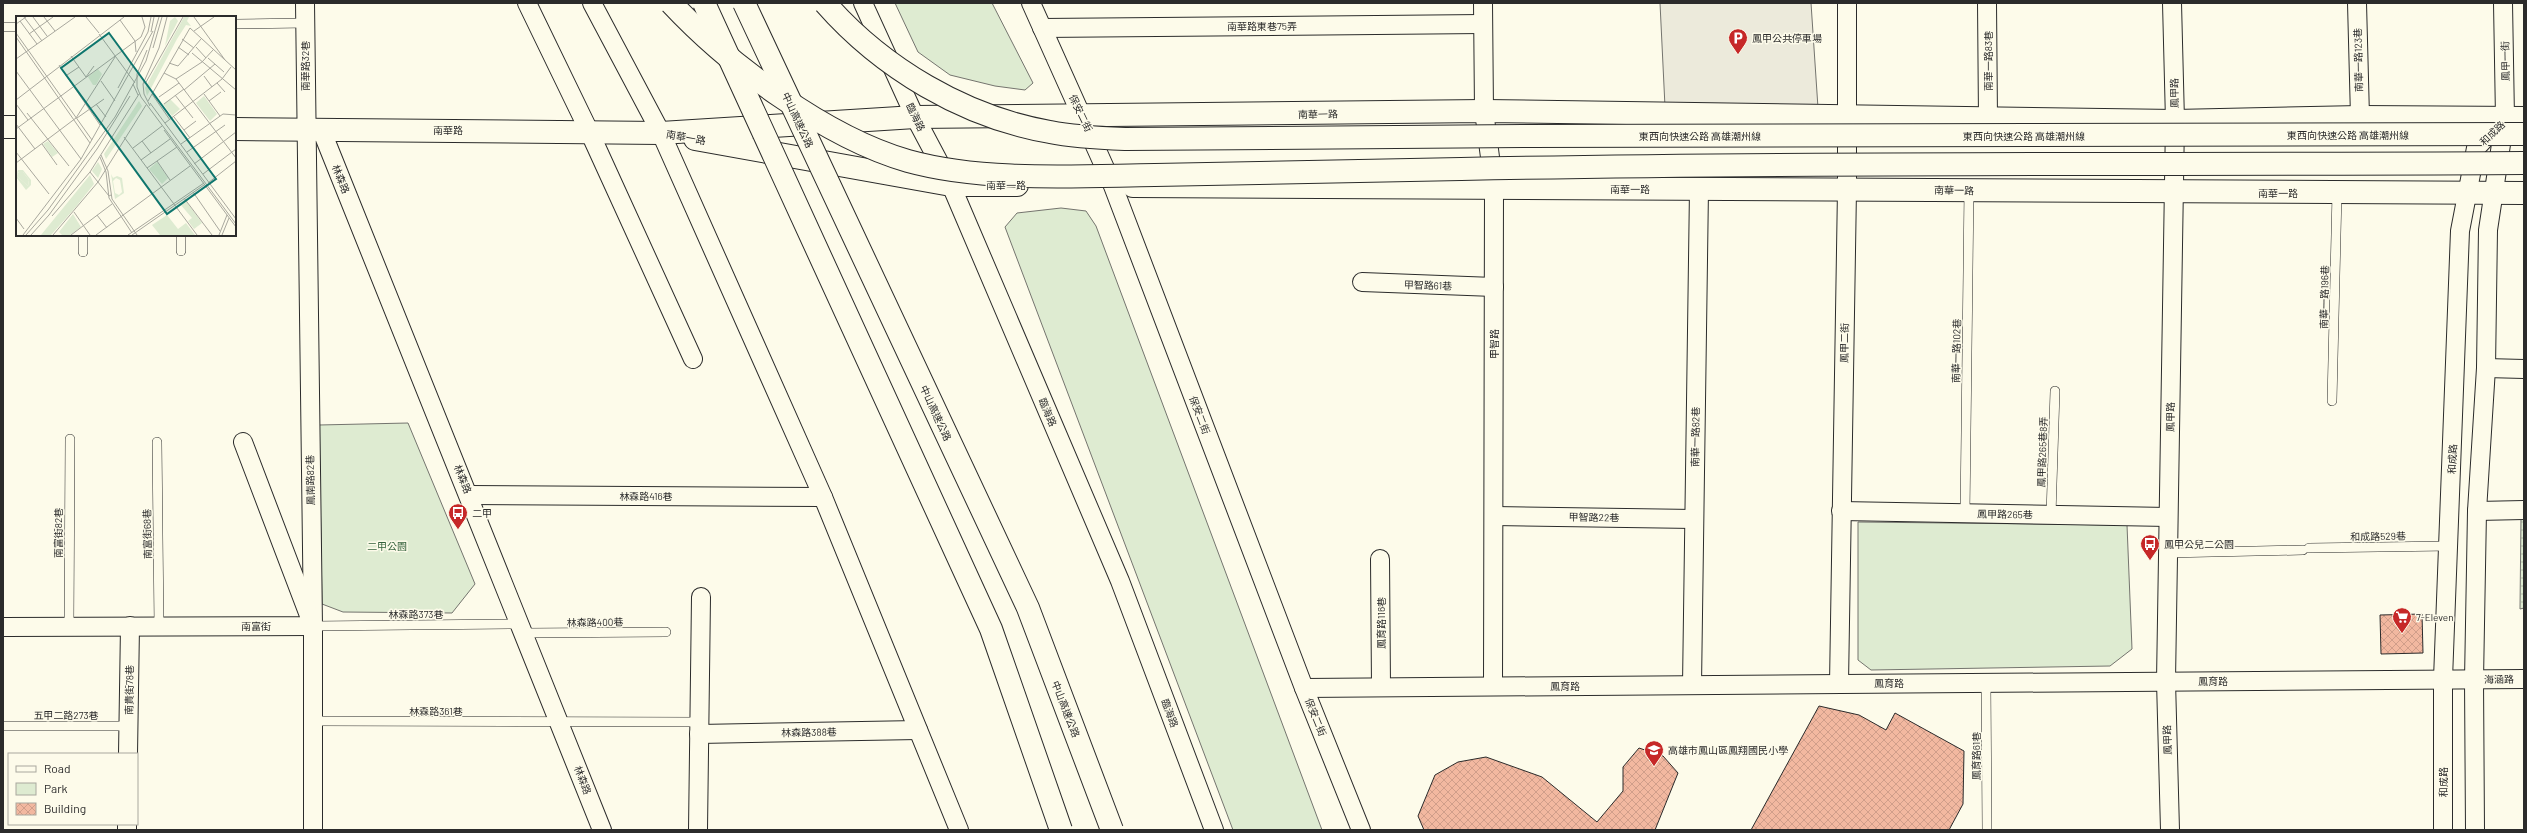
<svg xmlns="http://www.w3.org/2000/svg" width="2527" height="833" viewBox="0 0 2527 833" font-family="Barlow,'Noto Sans TC',sans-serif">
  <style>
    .grass { fill: url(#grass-dots); stroke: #74746e }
    .park { fill: #deebd1; stroke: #74746e }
    .parking { fill: #eceadb; stroke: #74746e }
    .building { fill: url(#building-cross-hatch); stroke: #2b2b2b }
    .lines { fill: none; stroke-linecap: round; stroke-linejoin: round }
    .lane-casing { stroke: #2b2b2b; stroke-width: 10 }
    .street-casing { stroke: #2b2b2b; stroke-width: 20 }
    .secondary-casing { stroke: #2b2b2b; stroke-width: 24 }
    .lane { stroke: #fdfbea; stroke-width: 9 }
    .street { stroke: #fdfbea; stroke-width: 18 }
    .secondary { stroke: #fdfbea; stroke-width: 22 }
    .highway-bridge-casing { stroke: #2b2b2b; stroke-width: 24; stroke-linecap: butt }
    .highway-bridge { stroke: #fdfbea; stroke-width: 22 }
    .labels { text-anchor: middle; stroke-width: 3; stroke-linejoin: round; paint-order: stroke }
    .street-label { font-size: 10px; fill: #2b2b2b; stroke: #fdfbea }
    .poi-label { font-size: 10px; fill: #2b2b2b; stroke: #fdfbea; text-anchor: start }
    .park-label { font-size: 10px; fill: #34623c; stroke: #fdfbea }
    .inset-road { fill: none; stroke: #a9a89e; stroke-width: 1 }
    .view { fill: #0f766e; fill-opacity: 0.15; stroke: #0f766e; stroke-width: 2 }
    .inset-edge { fill: none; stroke: #2b2b2b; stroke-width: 2 }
  </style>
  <defs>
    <pattern id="grass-dots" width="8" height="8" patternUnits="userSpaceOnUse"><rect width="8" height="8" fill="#deebd1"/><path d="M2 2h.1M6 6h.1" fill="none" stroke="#bfcab4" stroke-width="1.8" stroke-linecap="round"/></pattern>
    <pattern id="building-cross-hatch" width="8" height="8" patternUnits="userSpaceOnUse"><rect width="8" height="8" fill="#f2b8a0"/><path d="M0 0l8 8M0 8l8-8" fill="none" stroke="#d09e8a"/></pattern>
  </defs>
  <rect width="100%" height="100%" fill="#fdfbea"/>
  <!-- grass -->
  <path class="grass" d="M2521,517H2524V608L2520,609Z"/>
  <!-- park -->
  <g class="park">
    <path d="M895,3H992L1033,83L1025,90L995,86L950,75L918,52Z"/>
    <path d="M1061,208L1086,211L1096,226L1322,830H1233L1005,227L1017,213Z"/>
    <path d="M408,423L475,584L452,613L343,612L322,604L319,425Z"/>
    <path d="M1858,522L2127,525L2132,649L2110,666L1871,670L1858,660Z"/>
  </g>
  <!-- parking -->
  <path class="parking" d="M1660,3H1811L1818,108L1665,107Z"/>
  <!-- building -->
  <g class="building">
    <path d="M2422,614L2423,653L2381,654L2380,615Z"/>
    <path d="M1819,706L1859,715L1886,730L1895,713L1964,751L1963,804L1949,830H1751Z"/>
    <path d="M1639,748L1663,756L1678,773L1655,830H1424L1418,816L1435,775L1458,762L1486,757L1542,777L1597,822L1623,791V767Z"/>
  </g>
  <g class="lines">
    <defs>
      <g id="lane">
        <path d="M235,24L305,23"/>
        <path d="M3,27H17"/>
        <path d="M83,235V252"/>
        <path d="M181,251V235"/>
        <path d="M2332,401L2337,193"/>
        <path d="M157,442L159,626"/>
        <path d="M1965,513L1969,190"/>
        <path d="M2051,515L2055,391"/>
        <path d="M2309,548L2448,546"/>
        <path d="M2168,553L2303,550"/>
        <path d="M313,626L520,624"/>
        <path d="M69,627L70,439"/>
        <path d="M524,633L666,632"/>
        <path d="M1986,682L1987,830"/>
        <path d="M313,721L699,722"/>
        <path d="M3,726H129"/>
      </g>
      <g id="street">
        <path d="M305,3L313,626V830"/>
        <path d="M527,3L589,131L693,359"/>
        <path d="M592,3L661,133L823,497L959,830"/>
        <path d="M863,3L915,117L951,185L1120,581L1214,830"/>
        <path d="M1031,3L1113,186L1304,688L1361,830"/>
        <path d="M1483,3L1484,111L1494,188L1493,686"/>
        <path d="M1987,3L1988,119"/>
        <path d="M2357,3L2360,117"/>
        <path d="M1042,28L1483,24"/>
        <path d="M321,129L602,830"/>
        <path d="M1362,282L1494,287"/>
        <path d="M2486,368L2524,369"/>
        <path d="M469,495L823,497"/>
        <path d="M1841,511L2168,517"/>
        <path d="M2477,511L2524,510"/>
        <path d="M1494,516L1694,519"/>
        <path d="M1380,559L1381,687"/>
        <path d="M3,627L313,626L243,442"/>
        <path d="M1839,684L1847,189V3"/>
        <path d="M1692,685L1699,189"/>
        <path d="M1304,688L2524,679"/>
        <path d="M699,734L918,730"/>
        <path d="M128,754L130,626"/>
        <path d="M127,830V824"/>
        <path d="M698,830L701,597"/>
        <path d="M2170,830L2166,681L2175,121L2172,3"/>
        <path d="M2443,830V679L2460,231L2476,148L2496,127"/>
        <path d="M2475,830L2474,680L2477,511L2486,368L2488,230L2505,118L2503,3"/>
      </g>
      <g id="secondary">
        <path d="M3,127H17"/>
        <path d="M235,129L661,133L915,117L1484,111L2175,121L2360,117L2524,118"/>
        <path d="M695,139L951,185H1017"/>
        <path d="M1133,186L2524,193"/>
      </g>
    </defs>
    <!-- lane casing -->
    <use href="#lane" class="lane-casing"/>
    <!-- street casing -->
    <use href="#street" class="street-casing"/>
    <!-- secondary casing -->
    <use href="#secondary" class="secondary-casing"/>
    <!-- lane -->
    <use href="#lane" class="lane"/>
    <!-- street -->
    <use href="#street" class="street"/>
    <!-- secondary -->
    <use href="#secondary" class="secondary"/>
    <defs>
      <g id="highway-bridge">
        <path d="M671,3C729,65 825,137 908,161C984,182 1076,176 1155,175C1257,173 1359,171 1461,169C1816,162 2170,165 2524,163"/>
        <path d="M704,3L991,629L1061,830"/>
        <path d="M744,3L1028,608L1112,830"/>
        <path d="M825,3C882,68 964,117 1050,132C1075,137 1100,138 1125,139L1523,136L2524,134"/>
      </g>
    </defs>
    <!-- highway-bridge casing -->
    <use href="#highway-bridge" class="highway-bridge-casing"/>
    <!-- highway-bridge -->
    <use href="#highway-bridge" class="highway-bridge"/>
  </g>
  <!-- icons -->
  <defs>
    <symbol id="parking-pin" viewBox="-11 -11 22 30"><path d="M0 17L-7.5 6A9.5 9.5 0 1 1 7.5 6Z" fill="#c62828" stroke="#fdfbea"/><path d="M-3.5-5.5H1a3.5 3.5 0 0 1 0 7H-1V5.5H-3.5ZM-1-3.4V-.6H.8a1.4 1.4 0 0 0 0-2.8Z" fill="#fff"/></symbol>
    <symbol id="bus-pin" viewBox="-11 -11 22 30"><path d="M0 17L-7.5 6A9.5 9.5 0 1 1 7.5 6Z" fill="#c62828" stroke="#fdfbea"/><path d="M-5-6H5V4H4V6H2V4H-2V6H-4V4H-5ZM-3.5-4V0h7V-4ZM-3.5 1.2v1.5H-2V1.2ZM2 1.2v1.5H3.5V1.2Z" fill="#fff"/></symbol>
    <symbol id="supermarket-pin" viewBox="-11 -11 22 30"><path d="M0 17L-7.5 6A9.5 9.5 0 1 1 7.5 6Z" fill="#c62828" stroke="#fdfbea"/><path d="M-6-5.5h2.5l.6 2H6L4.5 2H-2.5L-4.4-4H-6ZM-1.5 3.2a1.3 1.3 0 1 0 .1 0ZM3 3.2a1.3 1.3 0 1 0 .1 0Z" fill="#fff"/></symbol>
    <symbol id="school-pin" viewBox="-11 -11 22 30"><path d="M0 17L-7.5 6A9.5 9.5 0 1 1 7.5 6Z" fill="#c62828" stroke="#fdfbea"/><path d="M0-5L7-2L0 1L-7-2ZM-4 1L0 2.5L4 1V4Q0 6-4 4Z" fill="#fff"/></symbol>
  </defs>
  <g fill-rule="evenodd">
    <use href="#parking-pin" x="1727" y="27" width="22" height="30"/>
    <use href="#bus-pin" x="447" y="502" width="22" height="30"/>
    <use href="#bus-pin" x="2139" y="533" width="22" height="30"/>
    <use href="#supermarket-pin" x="2391" y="606" width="22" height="30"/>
    <use href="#school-pin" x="1643" y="739" width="22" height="30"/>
  </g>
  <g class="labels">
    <!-- street labels -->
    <g class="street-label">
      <text x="1262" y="30">南華路東巷75弄</text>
      <text transform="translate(2358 60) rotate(-91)" y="4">南華一路123巷</text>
      <text transform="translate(1988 61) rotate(-90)" y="4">南華一路83巷</text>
      <text transform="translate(2505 61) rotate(-91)" y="4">鳳甲一街</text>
      <text transform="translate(305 66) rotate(-90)" y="4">南華路32巷</text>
      <text transform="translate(2174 93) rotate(-91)" y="4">鳳甲路</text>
      <text transform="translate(1081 113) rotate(64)" y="4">保安二街</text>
      <text transform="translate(1318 114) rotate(-1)" y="4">南華一路</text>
      <text transform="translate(916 117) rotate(64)" y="4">臨海路</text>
      <text transform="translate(798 120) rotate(65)" y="4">中山高速公路</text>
      <text x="448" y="134">南華路</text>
      <text transform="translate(2492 133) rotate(-44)" y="4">和成路</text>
      <text x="2348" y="139">東西向快速公路 高雄潮州線</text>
      <text x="1700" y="140">東西向快速公路 高雄潮州線</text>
      <text x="2024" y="140">東西向快速公路 高雄潮州線</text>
      <text transform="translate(686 137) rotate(10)" y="4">南華一路</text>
      <text transform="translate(341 179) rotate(68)" y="4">林森路</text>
      <text x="1006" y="189">南華一路</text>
      <text x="1630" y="193">南華一路</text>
      <text transform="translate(1954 190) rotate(1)" y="4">南華一路</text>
      <text x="2278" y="197">南華一路</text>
      <text transform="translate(1428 285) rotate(2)" y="4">甲智路61巷</text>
      <text transform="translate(2324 297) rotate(-89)" y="4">南華一路196巷</text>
      <text transform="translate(1844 343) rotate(-89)" y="4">鳳甲二街</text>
      <text transform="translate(1494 344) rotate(-90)" y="4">甲智路</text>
      <text transform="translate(1956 351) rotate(-89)" y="4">南華一路102巷</text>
      <text transform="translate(1048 412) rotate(67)" y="4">臨海路</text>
      <text transform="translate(936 413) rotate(65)" y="4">中山高速公路</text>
      <text transform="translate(1200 415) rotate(69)" y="4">保安二街</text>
      <text transform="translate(2170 417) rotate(-89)" y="4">鳳甲路</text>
      <text transform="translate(1695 437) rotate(-89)" y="4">南華一路82巷</text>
      <text transform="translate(2042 452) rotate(-88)" y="4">鳳甲路265巷8弄</text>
      <text transform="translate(2452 459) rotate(-87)" y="4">和成路</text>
      <text transform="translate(463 479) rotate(68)" y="4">林森路</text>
      <text transform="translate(310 480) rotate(-91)" y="4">鳳南路82巷</text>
      <text x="646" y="500">林森路416巷</text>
      <text transform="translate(2005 514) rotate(1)" y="4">鳳甲路265巷</text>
      <text transform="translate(1594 517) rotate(1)" y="4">甲智路22巷</text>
      <text transform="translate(58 533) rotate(-90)" y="4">南富街82巷</text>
      <text transform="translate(147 534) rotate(-91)" y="4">南富街68巷</text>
      <text transform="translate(2378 536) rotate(-1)" y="4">和成路529巷</text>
      <text x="416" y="618">林森路373巷</text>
      <text transform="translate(595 622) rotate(-1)" y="4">林森路400巷</text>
      <text transform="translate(1381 623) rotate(-90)" y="4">鳳育路116巷</text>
      <text x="256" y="630">南富街</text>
      <text transform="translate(2499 679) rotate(-1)" y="4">海涵路</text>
      <text x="2213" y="685">鳳育路</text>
      <text x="1889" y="687">鳳育路</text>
      <text x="1565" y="690">鳳育路</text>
      <text transform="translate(129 690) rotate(-89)" y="4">南貴街78巷</text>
      <text transform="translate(1066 709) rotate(69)" y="4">中山高速公路</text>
      <text x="436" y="715">林森路361巷</text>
      <text transform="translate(1170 713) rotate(69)" y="4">臨海路</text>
      <text x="66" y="719">五甲二路273巷</text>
      <text transform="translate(1316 717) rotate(68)" y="4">保安二街</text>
      <text transform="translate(809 732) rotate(-1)" y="4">林森路388巷</text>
      <text transform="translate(2167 740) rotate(-92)" y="4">鳳甲路</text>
      <text transform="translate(1976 756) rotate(-90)" y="4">鳳育路61巷</text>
      <text transform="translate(583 780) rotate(69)" y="4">林森路</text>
      <text transform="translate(2443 782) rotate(-90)" y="4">和成路</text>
    </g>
    <!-- poi labels -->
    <g class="poi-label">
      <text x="1752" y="42">鳳甲公共停車場</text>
      <text x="472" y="517">二甲</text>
      <text x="2164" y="548">鳳甲公兒二公園</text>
      <text x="2416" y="621">7-Eleven</text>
      <text x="1668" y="754">高雄市鳳山區鳳翔國民小學</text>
    </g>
    <!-- park labels -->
    <g class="park-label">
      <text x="387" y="550">二甲公園</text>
    </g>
  </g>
  <!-- overview -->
  <g transform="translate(16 16)">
    <rect width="220" height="220" fill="#fdfbea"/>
    <path d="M159,1L162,5L149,30L154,5ZM154,83L164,93L156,100L147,88ZM3,155L7,156L13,164L12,170L1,160ZM170,185L186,207L178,213L172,205L176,202L164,188ZM151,199L162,213L170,207L179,219H144L136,209Z" fill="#deebd1"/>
    <path d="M168,1H173L171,5L175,10L170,9L161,23L131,80L129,72ZM82,53L86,58L80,69H77L72,61ZM188,80L201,98L194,105L180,87ZM123,85L126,90L90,143L88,138ZM32,125L42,137L36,141L27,128ZM82,146L86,153L82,162L76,155ZM141,146L152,162L146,168L133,153ZM2,154H7L15,164V169L10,174L0,161ZM2,156H7L13,164L12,170L1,160ZM95,158L97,162L101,160L106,162L108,177L99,183ZM100,162L104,164L106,176L103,179L99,177L97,165ZM74,159L78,168L59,192L35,219H25ZM57,198L65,211L54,219H46L43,216Z" fill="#deebd1" fill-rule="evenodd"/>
    <path class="inset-road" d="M8,1L26,25M17,1L31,20M28,1L39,15M70,1L83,17M178,1L209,44M104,4L119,25L120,36M4,5L21,28M0,8L10,1M178,15L198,1M135,16L138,1M0,17L76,124M13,18L37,1M83,18L119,67M0,21L74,127M166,23L178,32M162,31L173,39M180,31L190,42M137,32L146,1M131,34L121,58V71L125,81L220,208M176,37L220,74M55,40L70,61L78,50M192,42L208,56M0,43L59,1M153,47L162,50L185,23M43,49L84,109M0,55L65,143L137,15M148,57L160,63L220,142M51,59L63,51M188,60L196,71M160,63L186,46L197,34M85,65L99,85M201,67L209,76M117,68L122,79M129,68L167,1M102,72L132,16L135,1M168,74L199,48M136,78L154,104M188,78L204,100M159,79L177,102M143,81L163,67M0,84L108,1M132,85L174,12L220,54M193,85L205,76M134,87L220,203M0,88L12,104M80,88L90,101M148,88L168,73M134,90L128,78L127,68L143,32L151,1M11,97L53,150M158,101L174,122M61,102L88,83M149,107L206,63L215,51M0,108L19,133M0,113L125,21L129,11L126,1M148,114L220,211M168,114L180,105M108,121L181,219M126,125L135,137M26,128L41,149M165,128L207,98L220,99M117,132L146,110M0,136L33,178M171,136L209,109M85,139L92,155L96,183L121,219M84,141L90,156L93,182L116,217M125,144L154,123M141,145L154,164M0,147L60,102L99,41M178,148L220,116M131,152L161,131M187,158L220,133M192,167L220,145M177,176L204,215M95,179L93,180L74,156L123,78M168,182L196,219M58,196L74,219M81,199L91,212M36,200L74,156M0,202L8,213M7,219L65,143M10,219L32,194L99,101L130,45L143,1M15,219L33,199L81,133L114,80M37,219L82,166L130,89M55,219L96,188M80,219L174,150M112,219L188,167M116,219L188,169M203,219L211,199M206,219L213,202"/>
    <path class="view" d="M93,17L200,163L151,198L45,52Z"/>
    <rect width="220" height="220" class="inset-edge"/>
  </g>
  <!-- border -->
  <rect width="2527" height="833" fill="none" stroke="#2b2b2b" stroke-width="8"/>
  <!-- legend -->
  <rect x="8" y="753" width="130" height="72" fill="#fdfbea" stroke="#a9a89e"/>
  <rect x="16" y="766" width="20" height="6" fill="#fdfbea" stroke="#a9a89e"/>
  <text x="44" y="773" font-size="12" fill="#2b2b2b">Road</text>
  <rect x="16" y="783" width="20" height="12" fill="#deebd1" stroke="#a9a89e"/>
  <text x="44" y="793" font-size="12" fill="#2b2b2b">Park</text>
  <rect x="16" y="803" width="20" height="12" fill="url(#building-cross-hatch)" stroke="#a9a89e"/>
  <text x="44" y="813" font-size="12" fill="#2b2b2b">Building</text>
</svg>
